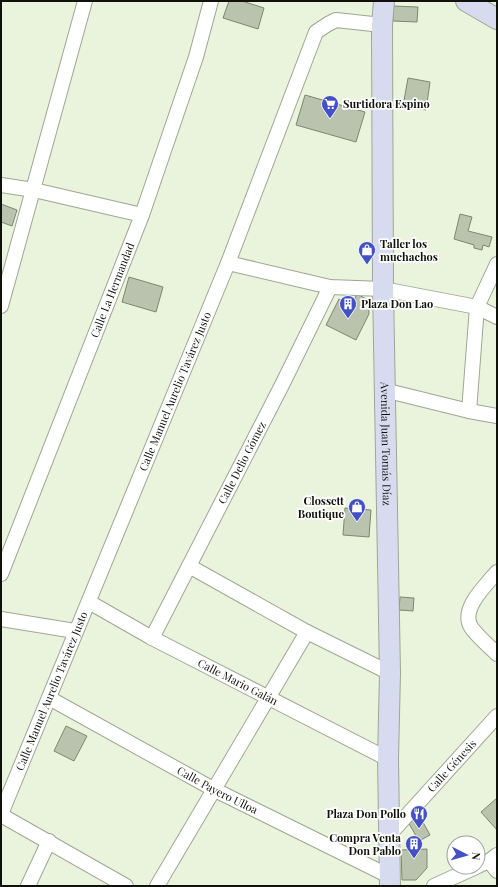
<svg xmlns="http://www.w3.org/2000/svg" width="498" height="887" viewBox="0 0 498 887" font-family="'Playfair Display',serif">
  <style>
    .building { fill: #b9c3ad; stroke: #7d8672 }
    .lines { fill: none; stroke-linecap: round; stroke-linejoin: round }
    .street-casing { stroke: #9ea792; stroke-width: 16 }
    .secondary-casing { stroke: #9ea792; stroke-width: 22 }
    .street { stroke: #fff; stroke-width: 14 }
    .secondary { stroke: #d6dbf0; stroke-width: 20 }
    .labels { text-anchor: middle; stroke-width: 3.5; stroke-linejoin: round; paint-order: stroke }
    .poi-label { font-size: 11px; font-weight: bold; fill: #0f120a; stroke: #fff; text-anchor: start }
    .street-label { font-size: 11px; fill: #0f120a; stroke: #fff }
  </style>
  <rect width="100%" height="100%" fill="#eaf4dd"/>
  <!-- building -->
  <g class="building">
    <path d="M229,1H242L264,8L258,29L223,18Z"/>
    <path d="M393,6L418,7L417,22L393,21Z"/>
    <path d="M408,78L430,82L426,110L403,106Z"/>
    <path d="M305,95L365,112L356,142L296,125Z"/>
    <path d="M1,204L17,210L12,226L1,222Z"/>
    <path d="M460,214L472,217L468,231L492,237L489,247L483,245L482,250L474,248V245L454,239Z"/>
    <path d="M129,277L163,287L156,312L122,302Z"/>
    <path d="M357,294L368,300L369,314L356,340L326,325L339,299L351,306Z"/>
    <path d="M345,508L371,510L369,537L343,535Z"/>
    <path d="M400,597L414,598L413,611L399,610Z"/>
    <path d="M66,726L87,736L74,761L54,751Z"/>
    <path d="M497,798V830L481,812Z"/>
    <path d="M419,815L430,835L419,841L408,822Z"/>
    <path d="M427,849V868L416,880H402L401,850Z"/>
  </g>
  <g class="lines">
    <defs>
      <g id="street">
        <path d="M1,185L34,190L142,215"/>
        <path d="M228,263L330,287L383,289L477,307L497,317"/>
        <path d="M1,306L85,1"/>
        <path d="M384,390L469,411L497,416"/>
        <path d="M469,411L477,307L497,264"/>
        <path d="M189,566L307,632L390,673"/>
        <path d="M497,572C486,585 460,609 471,627C476,635 490,647 497,654"/>
        <path id="s1" d="M1,574L142,215L196,57L211,1"/>
        <path id="s2" d="M89,602L152,638L388,759"/>
        <path d="M1,619L75,631"/>
        <path id="s3" d="M152,638L283,383L330,287"/>
        <path id="s4" d="M49,698L215,790L389,876"/>
        <path id="s5" d="M1,814L228,263L316,32L328,24L336,20L382,25"/>
        <path d="M1,815L126,886"/>
        <path id="s6" d="M390,834L497,716"/>
        <path d="M489,861L497,871"/>
        <path d="M478,866L489,861L497,855"/>
        <path d="M28,886L49,841"/>
        <path d="M157,886L307,632"/>
        <path d="M434,886L476,867"/>
      </g>
      <g id="secondary">
        <path id="s7" d="M384,1L382,25L383,289L390,673L388,759L390,886"/>
        <path d="M466,1L497,19"/>
      </g>
    </defs>
    <!-- street casing -->
    <use href="#street" class="street-casing"/>
    <!-- secondary casing -->
    <use href="#secondary" class="secondary-casing"/>
    <!-- street -->
    <use href="#street" class="street"/>
    <!-- secondary -->
    <use href="#secondary" class="secondary"/>
  </g>
  <!-- icons -->
  <defs>
    <symbol id="supermarket-pin" viewBox="-11 -11 22 30"><path d="M0 17L-7.5 6A9.5 9.5 0 1 1 7.5 6Z" fill="#4451c5" stroke="#fff"/><path d="M-6-5.5h2.5l.6 2H6L4.5 2H-2.5L-4.4-4H-6ZM-1.5 3.2a1.3 1.3 0 1 0 .1 0ZM3 3.2a1.3 1.3 0 1 0 .1 0Z" fill="#fff"/></symbol>
    <symbol id="shop-pin" viewBox="-11 -11 22 30"><path d="M0 17L-7.5 6A9.5 9.5 0 1 1 7.5 6Z" fill="#4451c5" stroke="#fff"/><path d="M-5-2.5h2.3a2.7 3.5 0 0 1 5.4 0H5L5.5 6h-11ZM-1.5-2.5h3a1.5 2.3 0 0 0-3 0Z" fill="#fff"/></symbol>
    <symbol id="building-pin" viewBox="-11 -11 22 30"><path d="M0 17L-7.5 6A9.5 9.5 0 1 1 7.5 6Z" fill="#4451c5" stroke="#fff"/><path d="M-4-6H4V6H1V3H-1V6H-4ZM-2.5-4.3h1.7v1.8h-1.7ZM.8-4.3h1.7v1.8H.8ZM-2.5-1h1.7V.8h-1.7ZM.8-1h1.7V.8H.8Z" fill="#fff"/></symbol>
    <symbol id="restaurant-pin" viewBox="-11 -11 22 30"><path d="M0 17L-7.5 6A9.5 9.5 0 1 1 7.5 6Z" fill="#4451c5" stroke="#fff"/><path d="M-5-6h1v4h1v-4h1v4h1v-4h1v5L-1.5 .5V6h-2V.5L-5-1ZM5-6V6H3V1.5H1.5Q1.5-4 5-6Z" fill="#fff"/></symbol>
  </defs>
  <g fill-rule="evenodd">
    <use href="#supermarket-pin" x="320" y="94" width="20" height="27"/>
    <use href="#shop-pin" x="357" y="240" width="20" height="27"/>
    <use href="#building-pin" x="338" y="294" width="20" height="27"/>
    <use href="#shop-pin" x="347" y="497" width="20" height="27"/>
    <use href="#restaurant-pin" x="409" y="804" width="20" height="27"/>
    <use href="#building-pin" x="404" y="834" width="20" height="27"/>
  </g>
  <g class="labels">
    <!-- poi labels -->
    <g class="poi-label">
      <text x="343" y="108">Surtidora Espino</text>
      <text x="380" y="248">Taller los<tspan x="380" dy="13">muchachos</tspan></text>
      <text x="361" y="308">Plaza Don Lao</text>
      <text x="344" y="505" text-anchor="end">Clossett<tspan x="344" dy="13">Boutique</tspan></text>
      <text x="406" y="818" text-anchor="end">Plaza Don Pollo</text>
      <text x="401" y="842" text-anchor="end">Compra Venta<tspan x="401" dy="13">Don Pablo</tspan></text>
    </g>
    <!-- street labels -->
    <g class="street-label">
      <text dy="4" stroke="none"><textPath href="#s1" startOffset="305">Calle La Hermandad</textPath></text>
      <text dy="4" stroke="none"><textPath href="#s5" startOffset="457">Calle Manuel Aurelio Tavárez Justo</textPath></text>
      <text dy="4" stroke="none"><textPath href="#s7" startOffset="443">Avenida Juan Tomás Díaz</textPath></text>
      <text dy="4" stroke="none"><textPath href="#s3" startOffset="197">Calle Delio Gómez</textPath></text>
      <text dy="4" stroke="none"><textPath href="#s2" startOffset="169">Calle Mario Galán</textPath></text>
      <text dy="4" stroke="none"><textPath href="#s5" startOffset="133">Calle Manuel Aurelio Tavárez Justo</textPath></text>
      <text dy="4" stroke="none"><textPath href="#s6" startOffset="92">Calle Génesis</textPath></text>
      <text dy="4" stroke="none"><textPath href="#s4" startOffset="192">Calle Payero Ulloa</textPath></text>
    </g>
  </g>
  <!-- border -->
  <rect width="498" height="887" fill="none" stroke="#0f120a" stroke-width="4"/>
  <!-- north arrow -->
  <g transform="translate(466 855) rotate(96)"><circle r="19" fill="#ffffff" stroke="#9fa09d"/>
  <path d="M0-3L7 15L0 10L-7 15Z" fill="#4451c5"/>
  <text y="-6" font-size="11" font-weight="bold" text-anchor="middle" fill="#0f120a">N</text>
  </g>
</svg>
